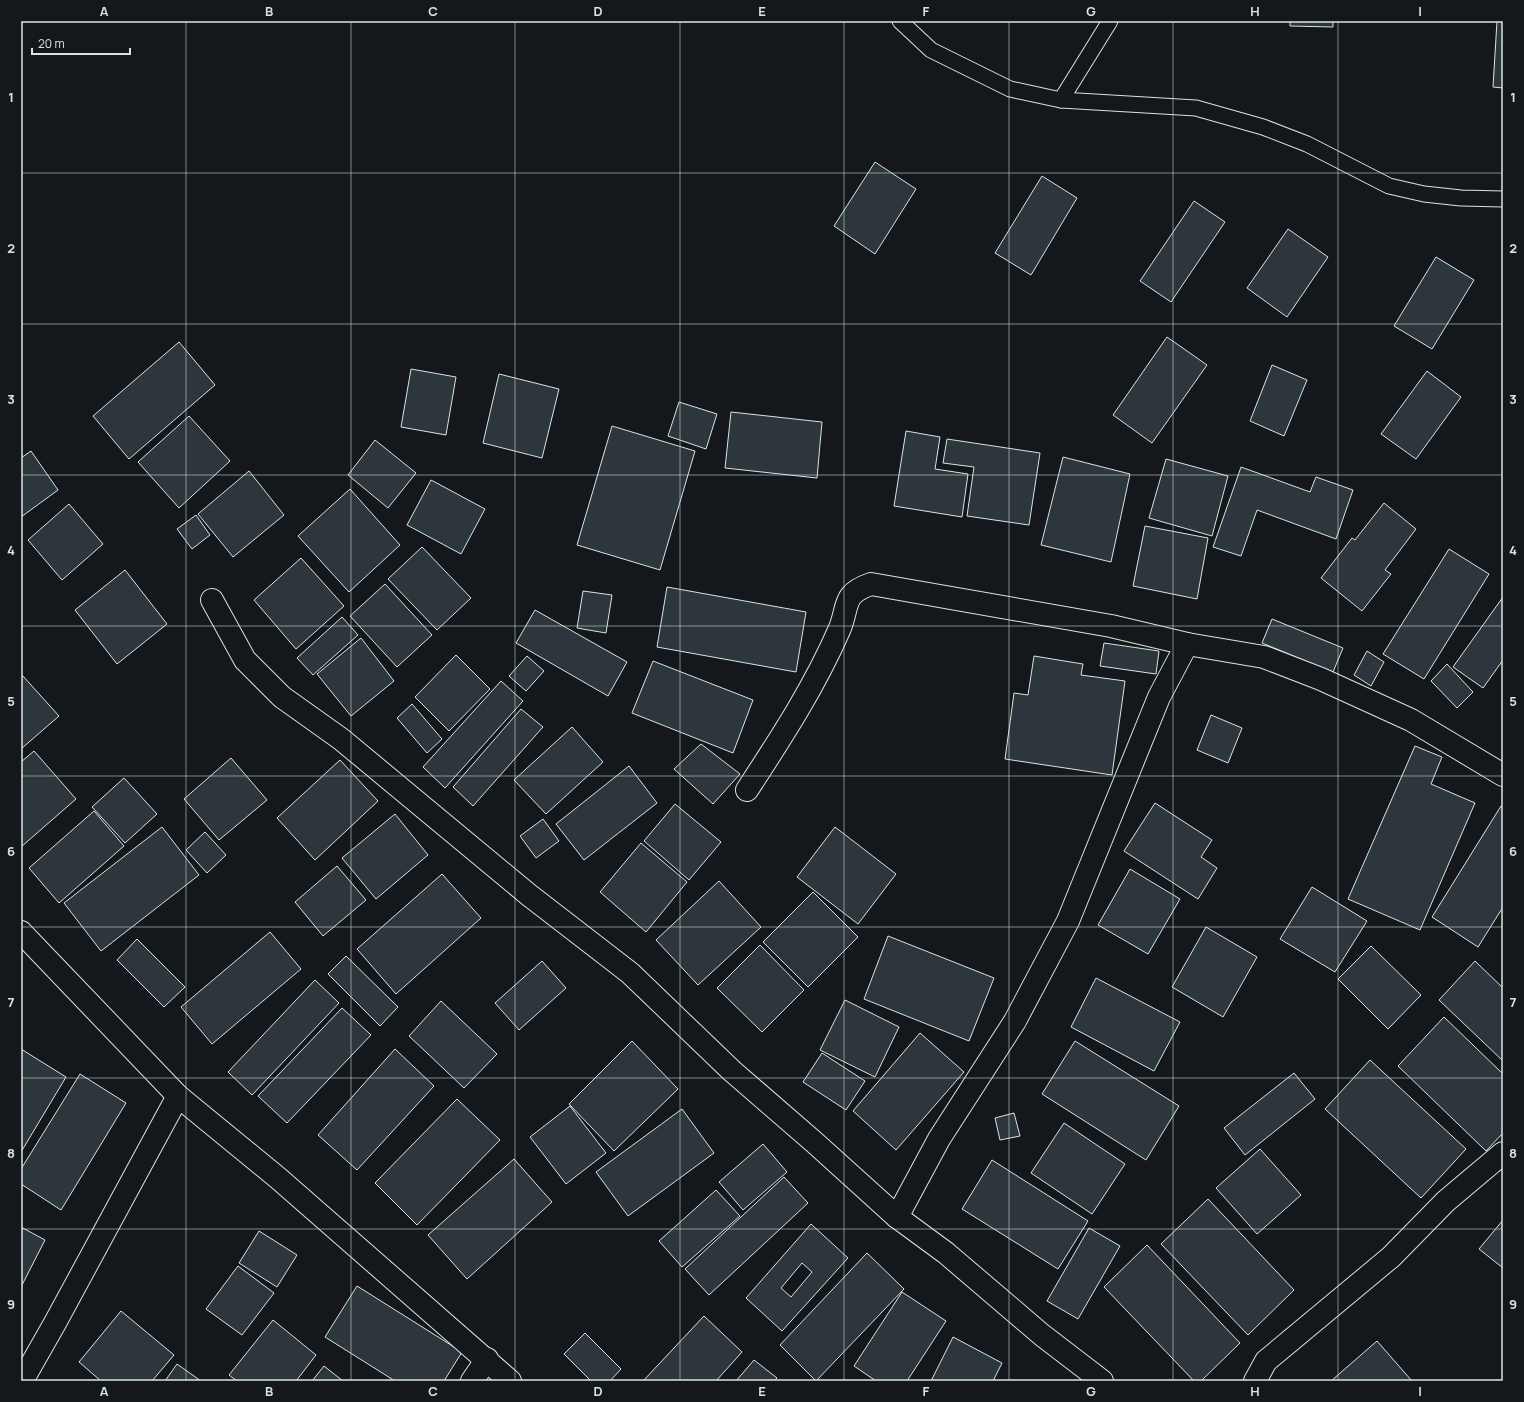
<svg xmlns="http://www.w3.org/2000/svg" width="1524" height="1402" viewBox="0 0 1524 1402" font-family="Manrope,sans-serif">
  <style>
    .building { fill: #2c363c; stroke: #d8e6dc; fill-rule: evenodd }
    .lines { fill: none; stroke-linecap: round; stroke-linejoin: round }
    .service-casing { stroke: #d8e6dc; stroke-width: 17 }
    .minor-casing { stroke: #d8e6dc; stroke-width: 24 }
    .service { stroke: #14181c; stroke-width: 15 }
    .minor { stroke: #14181c; stroke-width: 22 }
    .grid { fill: none; stroke: #d8e6dc; stroke-width: 1; stroke-opacity: 0.55 }
    .neatline { fill: none; stroke: #d8e6dc; stroke-width: 1.5 }
    .grid-label { font-size: 13px; text-anchor: middle; font-weight: bold; fill: #d8e6dc }
  </style>
  <rect width="100%" height="100%" fill="#14181c"/>
  <!-- building -->
  <g class="building">
    <path d="M1290,21H1333V27L1290,26Z"/>
    <path d="M1497,21H1503V88L1493,87Z"/>
    <path d="M875,162L916,189L875,254L834,226Z"/>
    <path d="M1042,176L1077,198L1031,275L995,253Z"/>
    <path d="M1194,201L1225,222L1171,302L1140,281Z"/>
    <path d="M1288,229L1328,257L1287,317L1247,288Z"/>
    <path d="M1436,257L1474,280L1432,349L1394,326Z"/>
    <path d="M1167,337L1207,365L1152,443L1113,415Z"/>
    <path d="M179,342L215,385L129,459L93,416Z"/>
    <path d="M1272,365L1307,380L1284,436L1250,421Z"/>
    <path d="M411,369L456,377L446,435L401,427Z"/>
    <path d="M1427,371L1461,397L1416,459L1381,434Z"/>
    <path d="M499,374L559,389L542,458L483,443Z"/>
    <path d="M679,402L717,414L706,449L668,436Z"/>
    <path d="M731,412L822,422L817,478L725,468Z"/>
    <path d="M189,416L230,461L179,508L138,462Z"/>
    <path d="M612,426L695,451L660,570L577,545Z"/>
    <path d="M906,431L940,437L935,469L968,474L962,517L894,506Z"/>
    <path d="M947,439L1040,453L1029,525L967,516L974,467L943,463Z"/>
    <path d="M375,440L416,473L388,508L348,475Z"/>
    <path d="M31,451L58,490L21,517V458Z"/>
    <path d="M1063,457L1130,474L1111,562L1041,545Z"/>
    <path d="M1166,459L1228,476L1212,536L1149,518Z"/>
    <path d="M1241,467L1310,492L1316,477L1353,490L1336,539L1257,510L1241,556L1213,547Z"/>
    <path d="M249,471L284,515L233,557L198,514Z"/>
    <path d="M431,480L485,509L461,554L407,525Z"/>
    <path d="M350,489L400,545L349,592L298,536Z"/>
    <path d="M1384,503L1416,529L1385,570L1391,574L1362,611L1321,578L1352,538L1355,540Z"/>
    <path d="M69,504L103,544L62,580L28,540Z"/>
    <path d="M196,515L210,535L192,549L177,529Z"/>
    <path d="M1145,526L1208,538L1197,599L1133,586Z"/>
    <path d="M422,547L471,598L437,630L388,579Z"/>
    <path d="M1449,549L1489,574L1424,679L1383,654Z"/>
    <path d="M301,558L344,606L296,649L254,600Z"/>
    <path d="M125,570L167,624L117,664L75,610Z"/>
    <path d="M385,584L432,635L397,667L350,616Z"/>
    <path d="M667,587L806,612L796,672L657,647Z"/>
    <path d="M583,591L612,595L606,633L577,628Z"/>
    <path d="M1503,597V660L1483,688L1453,667Z"/>
    <path d="M535,610L627,662L608,696L516,643Z"/>
    <path d="M342,617L358,635L313,675L297,658Z"/>
    <path d="M1272,619L1343,648L1333,672L1262,643Z"/>
    <path d="M361,638L394,681L351,716L317,674Z"/>
    <path d="M1104,643L1159,651L1156,674L1100,666Z"/>
    <path d="M1367,651L1384,662L1371,686L1354,675Z"/>
    <path d="M456,655L490,689L449,731L415,697Z"/>
    <path d="M527,656L544,671L526,691L509,676Z"/>
    <path d="M1034,656L1083,664L1081,675L1125,681L1112,775L1005,759L1014,693L1028,695Z"/>
    <path d="M653,661L753,700L733,753L632,713Z"/>
    <path d="M1447,664L1473,692L1457,708L1431,681Z"/>
    <path d="M22,675L59,716L21,749V676Z"/>
    <path d="M501,681L523,701L445,788L423,767Z"/>
    <path d="M412,704L442,739L427,753L397,718Z"/>
    <path d="M521,709L543,727L473,806L453,787Z"/>
    <path d="M1211,715L1242,728L1228,763L1197,750Z"/>
    <path d="M572,727L603,762L546,814L514,780Z"/>
    <path d="M701,744L740,774L713,804L674,769Z"/>
    <path d="M1415,746L1442,757L1431,784L1475,803L1420,930L1348,899Z"/>
    <path d="M34,751L76,799L21,847V762Z"/>
    <path d="M231,758L267,800L219,840L184,799Z"/>
    <path d="M340,760L378,801L315,860L277,818Z"/>
    <path d="M629,766L657,803L584,860L556,824Z"/>
    <path d="M124,778L157,814L125,843L92,807Z"/>
    <path d="M1155,803L1212,840L1201,857L1217,868L1198,899L1124,851Z"/>
    <path d="M675,804L721,842L689,880L644,841Z"/>
    <path d="M1501,806L1503,807V907L1478,947L1432,917Z"/>
    <path d="M94,811L124,846L59,903L29,868Z"/>
    <path d="M395,814L428,855L376,899L342,858Z"/>
    <path d="M543,819L559,841L536,858L520,836Z"/>
    <path d="M162,827L199,875L101,951L64,903Z"/>
    <path d="M835,827L896,874L858,924L797,877Z"/>
    <path d="M205,832L226,855L207,873L186,850Z"/>
    <path d="M641,843L687,882L646,932L600,892Z"/>
    <path d="M337,866L366,900L323,936L295,902Z"/>
    <path d="M1130,869L1180,899L1148,954L1098,925Z"/>
    <path d="M442,874L481,918L396,994L357,949Z"/>
    <path d="M719,881L761,927L698,985L656,940Z"/>
    <path d="M1312,887L1367,921L1335,972L1280,939Z"/>
    <path d="M813,892L858,937L808,987L763,942Z"/>
    <path d="M1206,927L1257,957L1223,1017L1172,987Z"/>
    <path d="M270,932L301,969L212,1044L181,1007Z"/>
    <path d="M888,936L994,978L969,1041L864,999Z"/>
    <path d="M137,939L185,987L164,1007L117,960Z"/>
    <path d="M760,945L804,990L762,1032L717,988Z"/>
    <path d="M1371,946L1421,995L1388,1029L1338,979Z"/>
    <path d="M346,956L398,1007L380,1026L328,974Z"/>
    <path d="M542,961L566,988L519,1030L495,1003Z"/>
    <path d="M1475,961L1503,988V1061L1439,1000Z"/>
    <path d="M1096,978L1180,1022L1154,1071L1071,1027Z"/>
    <path d="M315,980L339,1003L252,1095L228,1072Z"/>
    <path d="M845,1000L899,1027L875,1077L820,1050Z"/>
    <path d="M441,1001L497,1054L464,1088L409,1036Z"/>
    <path d="M342,1008L371,1035L287,1123L258,1096Z"/>
    <path d="M1444,1017L1503,1074V1133L1486,1151L1398,1066Z"/>
    <path d="M920,1033L964,1072L896,1150L853,1111Z"/>
    <path d="M632,1041L678,1089L614,1151L569,1104Z"/>
    <path d="M1075,1041L1179,1106L1146,1160L1042,1094Z"/>
    <path d="M21,1049L66,1077L21,1152Z"/>
    <path d="M395,1049L434,1086L357,1170L318,1135Z"/>
    <path d="M822,1053L865,1081L846,1110L803,1082Z"/>
    <path d="M1370,1060L1466,1149L1421,1198L1325,1109Z"/>
    <path d="M1294,1073L1315,1099L1245,1155L1224,1128Z"/>
    <path d="M80,1074L126,1103L61,1210L21,1184V1169Z"/>
    <path d="M457,1099L500,1140L417,1225L375,1183Z"/>
    <path d="M570,1106L606,1153L566,1184L530,1137Z"/>
    <path d="M682,1109L714,1153L628,1216L596,1172Z"/>
    <path d="M1014,1113L1020,1136L1000,1140L995,1118Z"/>
    <path d="M1064,1123L1125,1164L1092,1214L1031,1173Z"/>
    <path d="M763,1144L787,1172L743,1210L719,1182Z"/>
    <path d="M1260,1149L1301,1195L1257,1234L1216,1188Z"/>
    <path d="M514,1159L552,1202L467,1279L428,1235Z"/>
    <path d="M992,1160L1088,1221L1058,1269L962,1209Z"/>
    <path d="M784,1177L808,1203L709,1295L685,1269Z"/>
    <path d="M716,1190L740,1216L682,1267L659,1241Z"/>
    <path d="M1208,1199L1294,1290L1248,1335L1161,1244Z"/>
    <path d="M1503,1220V1268L1479,1249Z"/>
    <path d="M811,1224L848,1258L782,1331L746,1298ZM802,1263L812,1272L791,1297L781,1288Z"/>
    <path d="M21,1227L45,1240L21,1287Z"/>
    <path d="M1089,1228L1120,1246L1078,1319L1047,1301Z"/>
    <path d="M259,1231L297,1255L277,1287L239,1263Z"/>
    <path d="M1147,1245L1240,1343L1201,1381H1194L1104,1287Z"/>
    <path d="M867,1253L904,1289L816,1381L780,1345Z"/>
    <path d="M238,1266L274,1293L242,1335L206,1309Z"/>
    <path d="M357,1286L462,1352L444,1381H395L325,1337Z"/>
    <path d="M902,1292L946,1321L907,1381H876L854,1366Z"/>
    <path d="M121,1311L174,1355L152,1381H101L79,1362Z"/>
    <path d="M704,1316L742,1352L716,1381H643Z"/>
    <path d="M273,1320L316,1355L296,1381H237L229,1375Z"/>
    <path d="M585,1333L621,1369L610,1381H591L564,1354Z"/>
    <path d="M953,1337L1002,1363L993,1381H931Z"/>
    <path d="M1377,1341L1412,1381H1331Z"/>
    <path d="M754,1360L777,1378L774,1381H736Z"/>
    <path d="M177,1364L201,1381H165Z"/>
    <path d="M324,1366L343,1381H312Z"/>
  </g>
  <g class="lines">
    <defs>
      <g id="service">
        <path d="M900,21L931,50L1010,89L1061,100L1196,108L1263,127L1307,144L1389,186L1424,194L1461,198L1503,199"/>
        <path d="M1061,100L1110,21"/>
      </g>
      <g id="minor">
        <path d="M212,600L245,660L282,697L341,739L529,895L630,973L732,1071L814,1142L897,1217L946,1253L1042,1335L1102,1381"/>
        <path d="M747,790C781,738 815,686 840,628C849,605 842,594 871,584L1111,626L1187,644L1264,657L1321,679L1411,720L1503,775"/>
        <path d="M21,932L178,1096L278,1178L510,1381"/>
        <path d="M897,1217L939,1139L1015,1021L1068,921L1159,697L1187,644"/>
        <path d="M22,1381L55,1323L178,1096"/>
        <path d="M472,1381L487,1359"/>
        <path d="M1255,1381L1266,1361L1391,1257L1446,1201L1503,1153"/>
      </g>
    </defs>
    <!-- service casing -->
    <use href="#service" class="service-casing"/>
    <!-- minor casing -->
    <use href="#minor" class="minor-casing"/>
    <!-- service -->
    <use href="#service" class="service"/>
    <!-- minor -->
    <use href="#minor" class="minor"/>
  </g>
  <!-- grid -->
  <path class="grid" d="M186,21V1381M351,21V1381M515,21V1381M680,21V1381M844,21V1381M1009,21V1381M1173,21V1381M1338,21V1381M21,173H1503M21,324H1503M21,475H1503M21,626H1503M21,776H1503M21,927H1503M21,1078H1503M21,1229H1503"/>
  <!-- border -->
  <rect width="1524" height="1402" fill="none" stroke="#14181c" stroke-width="44"/>
  <!-- scale -->
  <path d="M32 48v6h98v-6" fill="none" stroke="#d8e6dc" stroke-width="2"/>
  <text x="38" y="48" font-size="12" fill="#d8e6dc" stroke="#14181c" stroke-width="3" paint-order="stroke">20 m</text>
  <rect x="22" y="22" width="1480" height="1358" class="neatline"/>
  <g class="grid-label">
    <text x="104" y="16">A</text>
    <text x="269" y="16">B</text>
    <text x="433" y="16">C</text>
    <text x="598" y="16">D</text>
    <text x="762" y="16">E</text>
    <text x="926" y="16">F</text>
    <text x="1091" y="16">G</text>
    <text x="1255" y="16">H</text>
    <text x="1420" y="16">I</text>
    <text x="11" y="102">1</text>
    <text x="1513" y="102">1</text>
    <text x="11" y="253">2</text>
    <text x="1513" y="253">2</text>
    <text x="11" y="404">3</text>
    <text x="1513" y="404">3</text>
    <text x="11" y="555">4</text>
    <text x="1513" y="555">4</text>
    <text x="11" y="706">5</text>
    <text x="1513" y="706">5</text>
    <text x="11" y="856">6</text>
    <text x="1513" y="856">6</text>
    <text x="11" y="1007">7</text>
    <text x="1513" y="1007">7</text>
    <text x="11" y="1158">8</text>
    <text x="1513" y="1158">8</text>
    <text x="11" y="1309">9</text>
    <text x="1513" y="1309">9</text>
    <text x="104" y="1396">A</text>
    <text x="269" y="1396">B</text>
    <text x="433" y="1396">C</text>
    <text x="598" y="1396">D</text>
    <text x="762" y="1396">E</text>
    <text x="926" y="1396">F</text>
    <text x="1091" y="1396">G</text>
    <text x="1255" y="1396">H</text>
    <text x="1420" y="1396">I</text>
  </g>
</svg>
